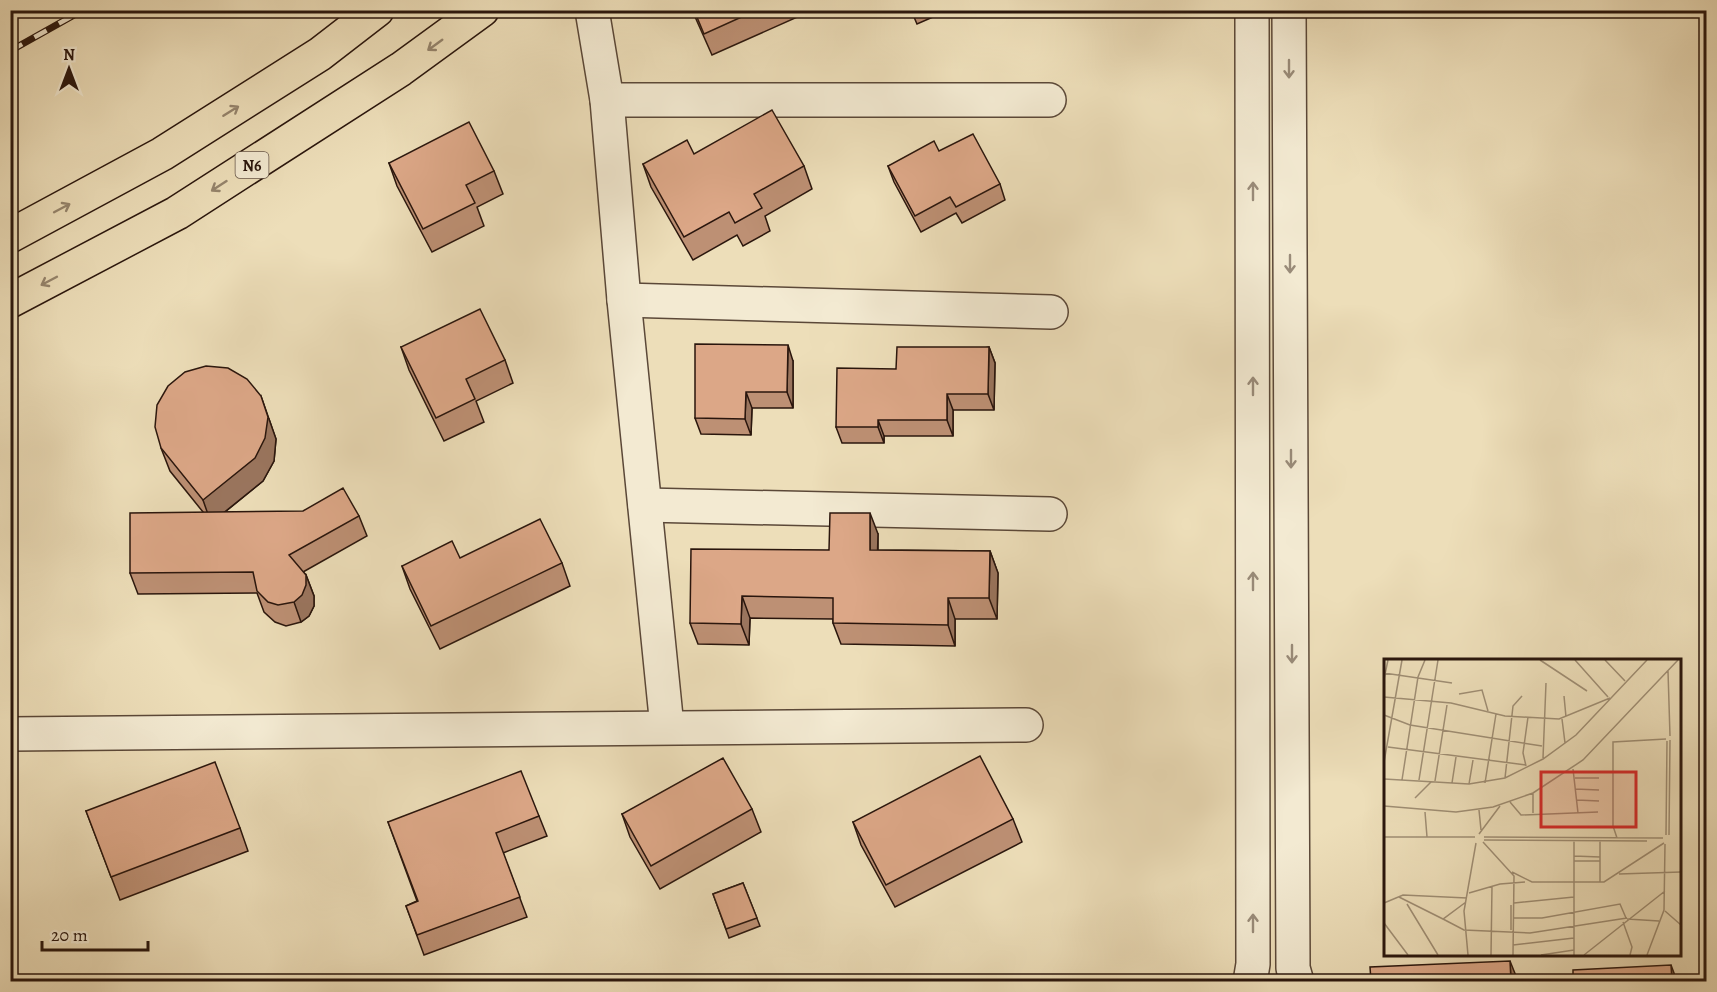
<svg xmlns="http://www.w3.org/2000/svg" width="1717" height="992" viewBox="0 0 1717 992" font-family="Alegreya,serif">
  <style>
    .lines { fill: none; stroke-linecap: round; stroke-linejoin: round }
    .minor-casing { stroke: #5b4838; stroke-width: 36 }
    .trunk-casing { stroke: #2a160d; stroke-width: 36 }
    .minor { stroke: #f3ead2; stroke-width: 33 }
    .trunk { stroke: #eddeb9; stroke-width: 33 }
    .rail-casing { stroke: #2a160d; stroke-width: 7 }
    .rail { stroke: #f3ead2; stroke-width: 4.5; stroke-dasharray: 14; stroke-linecap: butt }
    .wall { fill: #bd9074; stroke: #2a160d; stroke-width: 1.5 }
    .shaded-wall { fill: #9a755e; stroke: #2a160d; stroke-width: 1.5 }
    .building { fill: #dca787; stroke: #2a160d; stroke-width: 1.5 }
    .oneway { stroke: #95846c }
    .oneway2 { stroke: #998b79 }
    .labels { text-anchor: middle; stroke-width: 4.5; stroke-linejoin: round; paint-order: stroke }
    .shield { fill: #f3ead2; stroke: #665648; stroke-width: 1.5 }
    .shield-label { font-size: 16px; font-weight: bold; fill: #2a160d }
    .inset-road { fill: none; stroke: #9f8e74; stroke-width: 1.5 }
    .view { fill: #d62828; fill-opacity: 0.15; stroke: #d62828; stroke-width: 3 }
    .inset-edge { fill: none; stroke: #2a160d; stroke-width: 3 }
  </style>
  <rect width="100%" height="100%" fill="#eddeb9"/>
  <filter id="stains"><feTurbulence type="fractalNoise" baseFrequency=".00333" numOctaves="4"/><feColorMatrix values="0 0 0 0 .2 0 0 0 0 .09 0 0 0 0 .02 0 0 0 .5 -.17"/></filter>
  <radialGradient id="worn" r=".72"><stop offset=".6" stop-color="#630" stop-opacity="0"/><stop offset="1" stop-color="#630" stop-opacity=".3"/></radialGradient>
  <g class="lines">
    <defs>
      <g id="minor">
        <path d="M592,10L607,100L624,300L667,727"/>
        <path d="M1289,10L1293,968L1297,982"/>
        <path d="M607,100H1049"/>
        <path d="M624,300L1051,312"/>
        <path d="M645,505L1050,514"/>
        <path d="M10,734L1026,725"/>
        <path d="M1250,982L1253,964L1252,10"/>
      </g>
      <g id="trunk">
        <path d="M10,236L162,154L320,54L377,10"/>
        <path d="M10,301L177,213L401,69L482,10"/>
      </g>
    </defs>
    <!-- minor casing -->
    <use href="#minor" class="minor-casing"/>
    <!-- trunk casing -->
    <use href="#trunk" class="trunk-casing"/>
    <!-- minor -->
    <use href="#minor" class="minor"/>
    <!-- trunk -->
    <use href="#trunk" class="trunk"/>
    <defs>
      <path id="rail" d="M10,51L83,10"/>
    </defs>
    <!-- rail casing -->
    <use href="#rail" class="rail-casing"/>
    <!-- rail -->
    <use href="#rail" class="rail"/>
  </g>
  <!-- wall -->
  <g class="wall">
    <path d="M692,10H813L712,55Z"/>
    <path d="M911,10H949L917,24Z"/>
    <path d="M958,10H974L960,16Z"/>
    <path d="M939,151L1000,184L1005,200L962,223L956,213L921,232L894,182L888,166Z"/>
    <path d="M694,154L804,166L812,189L765,216L770,231L743,246L737,235L693,260L651,187L643,164Z"/>
    <path d="M389,163L494,171L503,194L477,207L484,226L432,252L397,186Z"/>
    <path d="M401,347L505,360L513,383L476,401L484,422L444,441L409,370Z"/>
    <path d="M989,347L995,363L994,410H953V436H884V443H842L836,427L896,369Z"/>
    <path d="M793,361V408H752L751,435L701,434L695,418Z"/>
    <path d="M269,419L276,439L274,461L263,481L225,512L359,516L367,536L303,572L306,575L314,596V606L309,616L301,622L286,626L275,622L264,612L257,593L138,594L130,573L203,512L170,471L161,448Z"/>
    <path d="M878,534V550L990,551L998,573L997,619H955V646L841,644L833,623V619L750,618L749,645L698,644L690,623L829,550Z"/>
    <path d="M460,558L562,563L570,586L440,649L410,589L402,566Z"/>
    <path d="M752,809L761,832L660,889L630,837L622,814Z"/>
    <path d="M86,811L240,828L248,851L120,900Z"/>
    <path d="M539,816L547,836L503,853L527,917L424,955L406,906L417,901L388,822Z"/>
    <path d="M1013,819L1022,842L895,907L861,845L853,822Z"/>
    <path d="M743,883L760,926L729,938L713,894Z"/>
  </g>
  <!-- shaded-wall -->
  <g class="shaded-wall">
    <path d="M788,345L793,361V408L787,392Z"/>
    <path d="M989,347L995,363L994,410L988,394Z"/>
    <path d="M746,392L752,408L751,435L745,419Z"/>
    <path d="M947,394L953,410V436L947,420Z"/>
    <path d="M261,396L276,439L274,461L263,481L211,523L203,500Z"/>
    <path d="M878,420L884,436V443L878,427Z"/>
    <path d="M870,513L878,534L877,571L870,550Z"/>
    <path d="M990,551L998,573L997,619L989,598Z"/>
    <path d="M306,575L314,596V606L309,616L301,622L294,602Z"/>
    <path d="M742,596L750,618L749,645L741,624Z"/>
    <path d="M948,598L955,619V646L948,625Z"/>
    <path d="M1510,961L1518,981H1511Z"/>
    <path d="M1671,965L1677,981H1672Z"/>
  </g>
  <!-- building -->
  <g class="building">
    <path d="M694,10H757L704,34Z"/>
    <path d="M772,110L804,166L754,194L762,208L735,223L729,212L684,237L643,164L687,140L694,154Z"/>
    <path d="M469,122L494,171L466,185L475,203L423,229L389,163Z"/>
    <path d="M973,134L1000,184L956,207L950,197L915,216L888,166L934,141L939,151Z"/>
    <path d="M480,309L505,360L466,379L475,399L436,418L401,347Z"/>
    <path d="M695,344L788,345L787,392H746L745,419L695,418Z"/>
    <path d="M897,347H989L988,394H947V420H878V427H836L837,368L896,369Z"/>
    <path d="M206,366L228,368L247,379L261,396L268,417L265,438L255,458L203,500L161,448L155,427L157,405L168,386L185,372Z"/>
    <path d="M343,488L359,516L289,555L306,575V585L302,595L294,602L278,605L268,602L257,591L253,572L130,573V513L303,511Z"/>
    <path d="M830,513H870V550L990,551L989,598H948V625L833,623V598L742,596L741,624L690,623L691,549L829,550Z"/>
    <path d="M540,519L562,563L431,626L402,566L452,541L460,558Z"/>
    <path d="M980,756L1013,819L886,885L853,822Z"/>
    <path d="M723,758L752,809L651,866L622,814Z"/>
    <path d="M215,762L240,828L111,877L86,811Z"/>
    <path d="M521,771L539,816L496,833L520,897L417,935L406,906L418,901L388,822Z"/>
    <path d="M743,883L757,918L726,929L713,894Z"/>
    <path d="M1510,961L1511,981H1371L1370,967Z"/>
    <path d="M1671,965L1672,981H1573V970Z"/>
  </g>
  <!-- one-way arrows -->
  <defs><path id="oneway-shaft" d="M-6 0H5M1.5-3L5.5 0L1.5 3" fill="none" stroke-width="1.6" stroke-linecap="round" stroke-linejoin="round" transform="scale(1.5)"/></defs>
  <g class="oneway">
    <use href="#oneway-shaft" transform="translate(435 45) rotate(144)"/>
    <use href="#oneway-shaft" transform="translate(231 111) rotate(-32)"/>
    <use href="#oneway-shaft" transform="translate(219 186) rotate(147)"/>
    <use href="#oneway-shaft" transform="translate(62 208) rotate(-28)"/>
    <use href="#oneway-shaft" transform="translate(49 281) rotate(152)"/>
  </g>
  <g class="oneway2">
    <use href="#oneway-shaft" transform="translate(1289 69) rotate(90)"/>
    <use href="#oneway-shaft" transform="translate(1253 191) rotate(-90)"/>
    <use href="#oneway-shaft" transform="translate(1290 264) rotate(90)"/>
    <use href="#oneway-shaft" transform="translate(1253 386) rotate(-90)"/>
    <use href="#oneway-shaft" transform="translate(1291 459) rotate(90)"/>
    <use href="#oneway-shaft" transform="translate(1253 581) rotate(-90)"/>
    <use href="#oneway-shaft" transform="translate(1292 654) rotate(90)"/>
    <use href="#oneway-shaft" transform="translate(1253 923) rotate(-90)"/>
  </g>
  <g class="labels">
    <!-- shield labels -->
    <rect class="shield" x="235.5" y="152" width="33" height="26" rx="4.5"/>
    <g class="shield-label">
      <text x="252" y="171">N6</text>
    </g>
  </g>
  <!-- overview -->
  <g transform="translate(1384 659)">
    <rect width="297" height="297" fill="#eddeb9"/>
    <path class="inset-road" d="M156,1L203,32M191,1L224,38M221,1L241,22M284,12L286,77M0,14L68,24M0,20L4,1M75,35L98,31L104,52M180,37L182,58M0,38L67,44L121,57L175,60L226,39M0,56L26,66L158,87M178,60L181,84M4,88L142,106M159,99L162,24M0,103L18,1M142,107L139,94L144,58M189,110L194,154M121,119L129,47L138,37M191,119H215M0,120L85,125L121,119L159,100L192,76L263,1M18,121L34,18L41,1M35,121L54,1M51,122L63,46M68,124L72,98M101,124L112,55M85,125L89,101M191,130L215,131M149,134V154M31,139L47,123M193,141L215,142M126,143L137,156L214,153M0,147L72,153L109,148L149,134L199,101L294,1M95,151L97,171M41,153L43,178M95,175L116,147M282,176L283,82M285,176L286,81M0,178H91M100,178L279,179M233,179L229,167V83L282,80M100,181L263,182M216,182V223M99,183L130,217L129,296M190,197L216,198M190,202H216M128,213L148,223H220L280,184M235,215L297,213M85,234L116,225L141,223M15,238L59,260L82,243M0,244L19,236L83,239M130,244L190,238M23,245L54,296M281,252L297,266M130,259H158L236,245L242,259M59,260L80,271L146,274L243,259M243,260L275,262M239,263L248,288L246,296M0,264L24,296M127,271V246M129,286L190,279M84,296L80,252L92,184M107,296L108,227M157,296L190,291M190,296V181M200,296L281,232M263,296L280,251L281,185"/>
    <path class="view" d="M157,113H252V168H157Z"/>
    <rect width="297" height="297" class="inset-edge"/>
  </g>
  <!-- margin -->
  <rect width="1717" height="992" fill="none" stroke="#eddeb9" stroke-width="36"/>
  <rect x="12" y="12" width="1693" height="968" fill="none" stroke="#2a160d" stroke-width="3"/>
  <rect x="18" y="18" width="1681" height="956" fill="none" stroke="#2a160d" stroke-width="1.5"/>
  <!-- north arrow -->
  <g transform="translate(69 69)" stroke="#f3ead2" stroke-width="4.5" paint-order="stroke">
  <path d="M0-4.5L10 22L0 15L-10 22Z" fill="#2a160d"/>
  <text y="-9" font-size="16" font-weight="bold" text-anchor="middle" fill="#2a160d">N</text>
  </g>
  <!-- scale -->
  <path d="M42 941v9h106v-9" fill="none" stroke="#2a160d" stroke-width="3"/>
  <text x="51" y="941" font-size="18" fill="#2a160d" stroke="#f3ead2" stroke-width="4.5" paint-order="stroke">20 m</text>
  <rect width="100%" height="100%" filter="url(#stains)"/>
  <rect width="100%" height="100%" fill="url(#worn)"/>
</svg>
